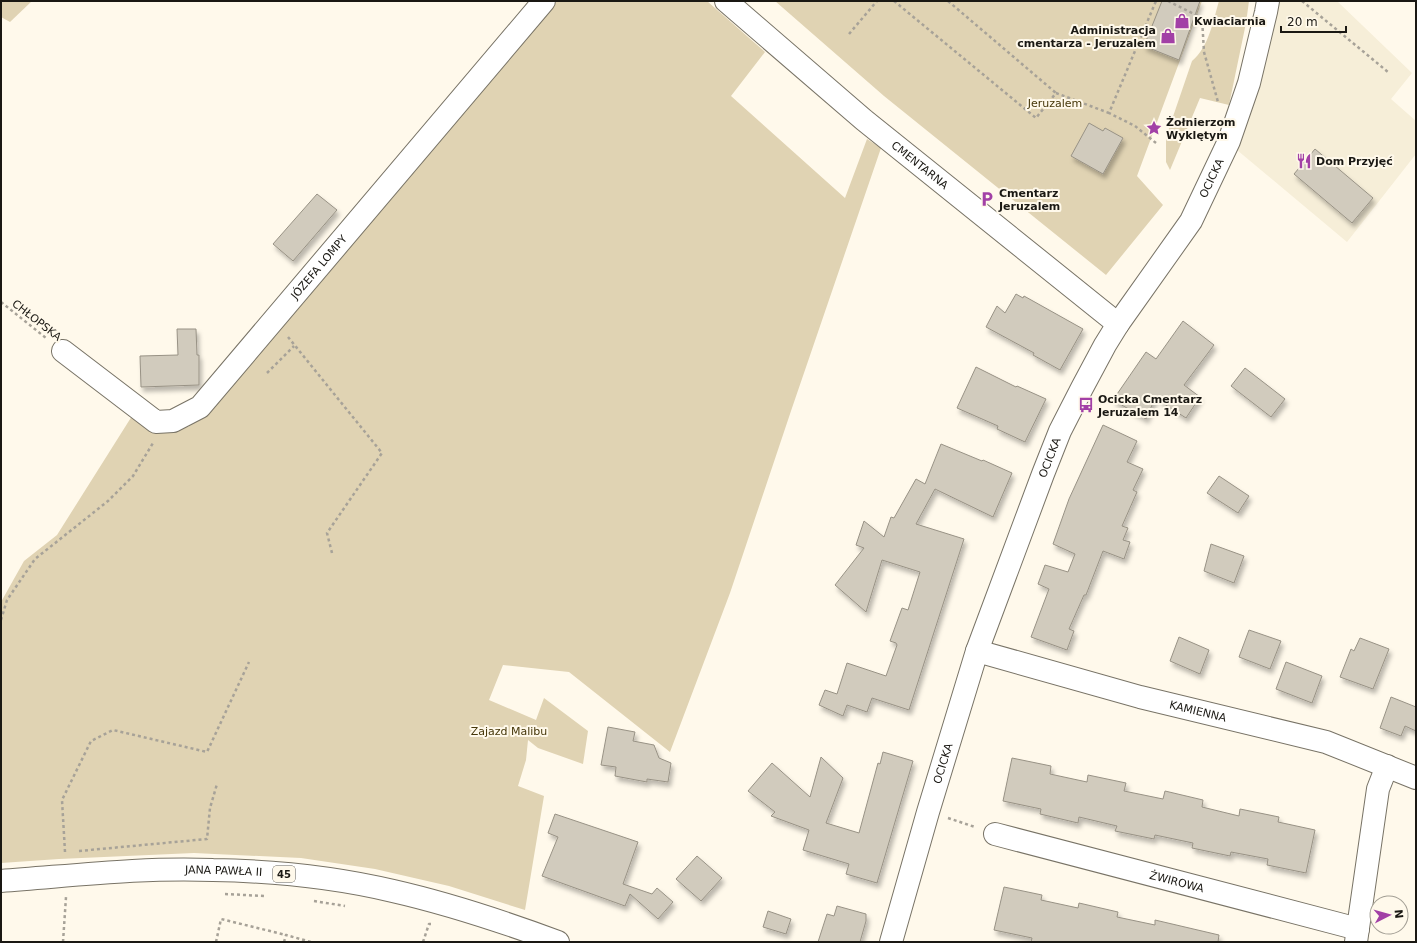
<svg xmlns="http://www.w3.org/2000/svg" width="1417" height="943" viewBox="0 0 1417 943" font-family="'DejaVu Sans',sans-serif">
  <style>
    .built { fill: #f6eed8 }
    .green { fill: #e0d3b3 }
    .building { fill: #d1cbbd; stroke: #989285; filter: url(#shadow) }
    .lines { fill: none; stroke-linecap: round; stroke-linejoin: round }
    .minor-casing { stroke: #787366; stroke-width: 24 }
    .major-casing { stroke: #787366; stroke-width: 24 }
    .path { stroke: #a7a298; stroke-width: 2.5; stroke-dasharray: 3 3; stroke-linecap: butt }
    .minor { stroke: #fff; stroke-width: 22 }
    .major { stroke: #fff; stroke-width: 22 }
    .labels { text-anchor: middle; stroke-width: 4; stroke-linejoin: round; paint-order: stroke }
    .shield { fill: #fff9eb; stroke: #5f5c54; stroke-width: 1 }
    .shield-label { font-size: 10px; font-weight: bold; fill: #1a1813 }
    .poi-label { font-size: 11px; font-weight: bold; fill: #1a1813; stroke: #fff9eb; text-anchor: start }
    .park-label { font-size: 11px; fill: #453609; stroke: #fff9eb }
    .street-label { font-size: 11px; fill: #1a1813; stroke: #fff9eb }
  </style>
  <defs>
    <filter id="shadow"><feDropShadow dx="2.5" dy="4.5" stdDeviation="2" flood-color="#0004"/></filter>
  </defs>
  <rect width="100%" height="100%" fill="#fff9eb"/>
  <!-- built -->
  <path class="built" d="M1275,1H1337L1412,73L1391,99L1416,121V154L1347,242L1237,150L1253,100Z"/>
  <!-- green -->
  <g class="green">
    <path d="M3,1H32L10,22L1,17V4Z"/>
    <path d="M557,1H707L765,52L731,96L845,198L867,139L881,148L792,408L730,593L670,752L569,672L503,665L489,700L536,720L544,698L588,731L583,764L538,748L528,740L526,760L518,786L544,796L525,910L449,886L375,869L301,858L194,853L59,859L1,863V602L24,561L57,535L132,416L155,429L188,427L204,415Z"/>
    <path d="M775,1H1202L1137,176L1163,205L1106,275L884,96Z"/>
    <path d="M1219,1H1249L1246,23L1229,105L1200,98L1170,170L1166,162V137L1192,61C1209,47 1213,21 1219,1Z"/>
  </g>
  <!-- building -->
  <g class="building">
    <path d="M1162,1H1200L1179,60L1144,46Z"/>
    <path d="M1089,123L1103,131L1105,128L1123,138L1103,174L1071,156Z"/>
    <path d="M1315,149L1373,198L1352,223L1294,174Z"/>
    <path d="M317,194L337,210L293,261L273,244Z"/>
    <path d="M1016,294L1023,298L1024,296L1083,329L1060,370L1033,355L1034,353L986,327L997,306L1005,313Z"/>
    <path d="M1183,321L1214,345L1184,385L1200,397L1186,418L1164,404L1156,396L1146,419L1113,400L1146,352L1156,359Z"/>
    <path d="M177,329H196L197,355H199V385L141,387L140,356L178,355Z"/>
    <path d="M976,367L1016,387L1017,386L1046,399L1025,442L997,429L998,426L957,408Z"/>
    <path d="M1245,368L1285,399L1271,417L1231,386Z"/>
    <path d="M1103,425L1137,441L1127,462L1143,469L1133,490L1137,492L1122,526L1128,528L1123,540L1130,542L1124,559L1103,551L1086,595H1084L1069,629L1074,631L1067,650L1031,637L1049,589L1038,584L1045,565L1068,572L1075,554L1053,544L1069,499Z"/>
    <path d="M941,444L982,461L983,460L1012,473L993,517L935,489L916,524L964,539L909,710L872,698L867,712L847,705L843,716L819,705L825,690L837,694L847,663L886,676L897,645L896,643L890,641L902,608L908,610L920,572L882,560L866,612L835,585L864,548L856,545L864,521L884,537L891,517L894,518L916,479L925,484Z"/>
    <path d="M1219,476L1249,496L1238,513L1207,493Z"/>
    <path d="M1211,544L1244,556L1234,583L1204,571Z"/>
    <path d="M1249,630L1281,641L1270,669L1239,657Z"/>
    <path d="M1179,637L1209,650L1200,674L1170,661Z"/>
    <path d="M1360,638L1389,649L1373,689L1340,677L1351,649L1354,651Z"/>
    <path d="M1286,662L1322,676L1312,703L1276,689Z"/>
    <path d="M1391,697L1416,707V731L1405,726L1401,736L1380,728Z"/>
    <path d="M608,727L635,732L633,741L654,745L659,758L671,763L668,782L647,779V782L615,776L616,767L601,765Z"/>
    <path d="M883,752L913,761L877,883L846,874L849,864L803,850L809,830L771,816L775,812L748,791L772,763L810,797L821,757L843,778L826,823L859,833L878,763L880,764Z"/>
    <path d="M1012,758L1051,766L1050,774L1087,782L1088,775L1126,783L1124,791L1163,799L1165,791L1203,800L1202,807L1239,816L1240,809L1279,817L1278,822L1315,830L1306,873L1267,865L1268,859L1231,852L1230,856L1192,848L1193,843L1155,835L1154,839L1115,831L1117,826L1079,817L1078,823L1040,814L1041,809L1003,801Z"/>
    <path d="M555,814L638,842L623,884L652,894L657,888L673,902L658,919L630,894L625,906L542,876L558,837L548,833Z"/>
    <path d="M697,856L722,878L701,901L676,879Z"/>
    <path d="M1004,887L1042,895L1041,900L1078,908L1079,903L1118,912L1117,917L1155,925V920L1219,935L1218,942H1031L1032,938L994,930Z"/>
    <path d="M837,906L866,914V921L860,942H818L827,914L834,916Z"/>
    <path d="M768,911L791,919L786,934L763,927Z"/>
  </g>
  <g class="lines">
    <defs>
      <g id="minor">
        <path id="s1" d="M726,1L864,120L1118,324"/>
        <path id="s2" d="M63,351L156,422L173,421L200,407L544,1"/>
        <path id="s3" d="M977,651L1140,697L1326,742L1416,778"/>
        <path id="s4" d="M995,834L1358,929"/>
        <path id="s5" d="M891,942L928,812L977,651L1043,474L1060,431L1082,388L1105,345L1118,324L1191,221L1229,141L1249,83L1266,12L1268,1"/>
        <path d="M1356,942L1378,789L1387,766"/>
      </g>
      <g id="major">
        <path id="s6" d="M1,881C71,876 142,867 213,870C273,871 334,877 393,891C450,904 504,922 558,942"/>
      </g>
    </defs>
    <!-- minor casing -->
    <use href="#minor" class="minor-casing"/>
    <!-- major casing -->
    <use href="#major" class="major-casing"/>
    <!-- path -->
    <g class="path">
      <path d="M894,1L1036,118L1056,93L1109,113"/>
      <path d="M948,1L1056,93"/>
      <path d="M1168,1L1202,18L1204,52L1218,102"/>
      <path d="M1302,1L1388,72"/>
      <path d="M849,34L877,1"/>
      <path d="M1156,143L1135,126L1109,113L1156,1"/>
      <path d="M1,302L46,338"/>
      <path d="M288,337L382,453L327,533L332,553"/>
      <path d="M267,373L294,346"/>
      <path d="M1,620L7,600L35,559L108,501L133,476L153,443"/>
      <path d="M948,818L975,827"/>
      <path d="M79,851L207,839L210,808L217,784"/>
      <path d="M65,852L62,800L91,741L113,730L207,752L249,662"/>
      <path d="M225,894L264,896"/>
      <path d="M314,901L345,906"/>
      <path d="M63,942L66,897"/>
      <path d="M216,942L221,919L286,935"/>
      <path d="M284,942L286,935L311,942"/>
      <path d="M423,942L429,924H431"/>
    </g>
    <!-- minor -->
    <use href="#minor" class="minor"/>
    <!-- major -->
    <use href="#major" class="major"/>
  </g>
  <!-- icons -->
  <defs>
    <symbol id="shop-bare" viewBox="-9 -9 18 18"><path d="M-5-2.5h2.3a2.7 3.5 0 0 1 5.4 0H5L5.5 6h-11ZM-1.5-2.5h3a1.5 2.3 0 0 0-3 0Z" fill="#a240a6" stroke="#fff9eb" stroke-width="2.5" paint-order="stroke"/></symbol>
    <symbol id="sight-bare" viewBox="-9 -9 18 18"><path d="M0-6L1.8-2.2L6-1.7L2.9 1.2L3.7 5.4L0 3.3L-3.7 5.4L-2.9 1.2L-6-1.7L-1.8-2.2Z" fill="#a240a6" stroke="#fff9eb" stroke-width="2.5" paint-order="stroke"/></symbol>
    <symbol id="restaurant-bare" viewBox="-9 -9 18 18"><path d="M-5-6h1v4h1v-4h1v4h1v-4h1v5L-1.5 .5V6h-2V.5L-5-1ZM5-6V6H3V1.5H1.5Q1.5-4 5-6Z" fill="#a240a6" stroke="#fff9eb" stroke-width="2.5" paint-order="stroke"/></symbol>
    <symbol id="parking-bare" viewBox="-9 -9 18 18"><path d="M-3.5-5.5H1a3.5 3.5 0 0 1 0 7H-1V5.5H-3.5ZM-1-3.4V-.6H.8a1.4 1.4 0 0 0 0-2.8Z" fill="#a240a6" stroke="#fff9eb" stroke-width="2.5" paint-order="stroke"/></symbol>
    <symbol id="bus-bare" viewBox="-9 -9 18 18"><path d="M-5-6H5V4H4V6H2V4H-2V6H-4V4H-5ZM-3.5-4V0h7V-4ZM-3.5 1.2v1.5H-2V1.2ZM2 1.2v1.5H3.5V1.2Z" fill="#a240a6" stroke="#fff9eb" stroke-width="2.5" paint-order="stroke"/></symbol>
  </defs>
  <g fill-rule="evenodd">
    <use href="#shop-bare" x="1171" y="10" width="22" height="22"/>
    <use href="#shop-bare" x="1157" y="25" width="22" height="22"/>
    <use href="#sight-bare" x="1143" y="117" width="22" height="22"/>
    <use href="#restaurant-bare" x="1293" y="150" width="22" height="22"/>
    <use href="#parking-bare" x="976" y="188" width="22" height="22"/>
    <use href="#bus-bare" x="1075" y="394" width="22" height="22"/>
  </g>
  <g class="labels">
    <!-- shield labels -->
    <rect class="shield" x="273" y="866" width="22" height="16" rx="3"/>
    <g class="shield-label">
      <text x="284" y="878">45</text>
    </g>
    <!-- poi labels -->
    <g class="poi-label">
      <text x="1194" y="25">Kwiaciarnia</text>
      <text x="1156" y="34" text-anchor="end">Administracja<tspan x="1156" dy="13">cmentarza - Jeruzalem</tspan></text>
      <text x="1166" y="126">Żołnierzom<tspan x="1166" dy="13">Wyklętym</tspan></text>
      <text x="1316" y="165">Dom Przyjęć</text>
      <text x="999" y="197">Cmentarz<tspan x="999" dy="13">Jeruzalem</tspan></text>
      <text x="1098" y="403">Ocicka Cmentarz<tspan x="1098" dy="13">Jeruzalem 14</tspan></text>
    </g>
    <!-- park labels -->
    <g class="park-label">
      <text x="1055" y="107">Jeruzalem</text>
      <text x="509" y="735">Zajazd Malibu</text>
    </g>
    <!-- street labels -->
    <g class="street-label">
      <text dy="4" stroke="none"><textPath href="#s1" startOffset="254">CMENTARNA</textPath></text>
      <text dy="4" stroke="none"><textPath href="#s5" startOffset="834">OCICKA</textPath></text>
      <text dy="4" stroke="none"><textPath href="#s2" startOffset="348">JÓZEFA LOMPY</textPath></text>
      <text transform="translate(37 320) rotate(38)" y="4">CHŁOPSKA</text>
      <text dy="4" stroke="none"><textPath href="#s5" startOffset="510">OCICKA</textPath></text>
      <text dy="4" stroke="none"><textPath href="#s3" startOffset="229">KAMIENNA</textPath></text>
      <text dy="4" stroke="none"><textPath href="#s5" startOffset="186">OCICKA</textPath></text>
      <text dy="4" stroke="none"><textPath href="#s6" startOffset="223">JANA PAWŁA II</textPath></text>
      <text dy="4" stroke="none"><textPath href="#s4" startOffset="188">ŻWIROWA</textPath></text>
    </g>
  </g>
  <!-- border -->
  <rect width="1417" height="943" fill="none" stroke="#1a1813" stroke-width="4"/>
  <!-- north arrow -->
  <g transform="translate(1389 915) rotate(84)"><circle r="19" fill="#fff9eb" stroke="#a39f95"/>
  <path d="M0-3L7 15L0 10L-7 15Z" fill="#a240a6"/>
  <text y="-6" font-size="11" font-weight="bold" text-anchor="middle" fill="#1a1813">N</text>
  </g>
  <!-- scale -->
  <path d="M1281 26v6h65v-6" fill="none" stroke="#1a1813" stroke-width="2"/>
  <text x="1287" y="26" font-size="12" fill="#1a1813" stroke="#fff9eb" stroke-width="3" paint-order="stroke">20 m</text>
</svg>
